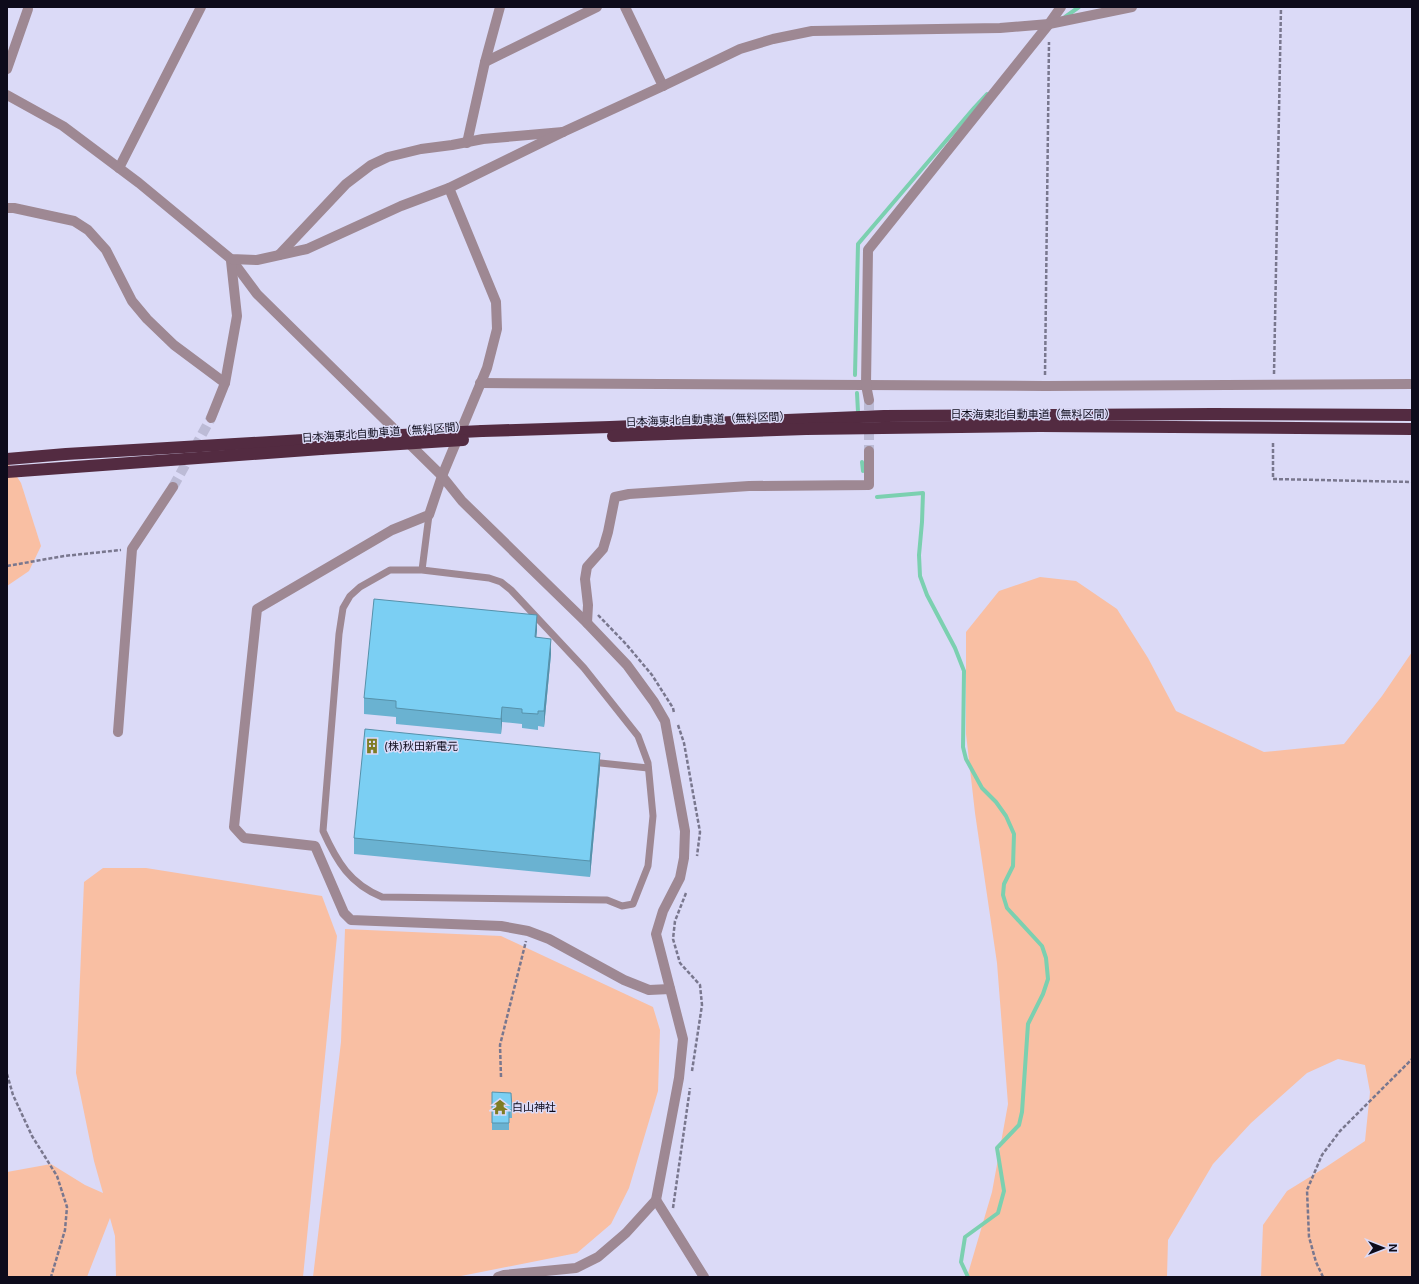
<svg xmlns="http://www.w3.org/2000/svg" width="1419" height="1284" viewBox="0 0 1419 1284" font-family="Inter,'Noto Sans JP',sans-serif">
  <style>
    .green { fill: #f9bfa3 }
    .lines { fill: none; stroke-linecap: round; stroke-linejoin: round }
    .stream { stroke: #7bd0b0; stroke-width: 4 }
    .minor-tunnel { stroke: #bcbbd6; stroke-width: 10; stroke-dasharray: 10 5; stroke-linecap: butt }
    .path { stroke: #79778e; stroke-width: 2.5; stroke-dasharray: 4 2; stroke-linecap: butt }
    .service { stroke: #9e8893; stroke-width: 7 }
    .minor { stroke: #9e8893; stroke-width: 10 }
    .tertiary { stroke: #9e8893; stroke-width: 10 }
    .motorway { stroke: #532b41; stroke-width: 12 }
    .motorway-bridge { stroke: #532b41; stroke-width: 12 }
    .wall { fill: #6ab2d1 }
    .shaded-wall { fill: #5691aa }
    .building { fill: #7bcff3; stroke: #5691aa }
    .labels { text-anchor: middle; stroke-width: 3; stroke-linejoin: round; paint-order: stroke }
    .street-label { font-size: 11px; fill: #0d0b1b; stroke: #dbdaf7 }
    .poi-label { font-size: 11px; fill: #0d0b1b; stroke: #dbdaf7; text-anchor: start }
  </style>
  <rect width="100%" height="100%" fill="#dbdaf7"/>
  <!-- green -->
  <g class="green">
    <path d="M7,461L21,483L41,546L29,571L7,586Z"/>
    <path d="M1040,577L1076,581L1117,609L1148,658L1176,711L1264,752L1344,744L1382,696L1412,652V1277H1261L1263,1225L1287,1191L1326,1167L1365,1141L1370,1092L1365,1065L1338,1059L1307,1073L1251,1123L1213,1164L1168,1240L1167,1277H967L992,1192L1008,1104L997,963L975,813L966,734V632L999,591Z"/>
    <path d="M103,868H146L322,896L337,936L303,1277H116L115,1236L110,1218L87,1277H7V1172L51,1164L85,1185L103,1193L94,1161L76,1073L84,882Z"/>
    <path d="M345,929L501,936L653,1007L660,1030L658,1091L629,1188L611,1224L577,1253L456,1277H313L341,1042Z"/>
  </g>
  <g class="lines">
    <!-- stream -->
    <g class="stream">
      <path d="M1065,17L1079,7"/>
      <path d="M855,375L858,244L974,108L987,94"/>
      <path d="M857,393L858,412"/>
      <path d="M862,462L863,471"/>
      <path d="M877,497L923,493L922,522L919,555L920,576L927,595L955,648L964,671L963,747L966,759L982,788L996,802L1006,816L1014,834L1013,866L1004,884L1003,895L1007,908L1042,946L1046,958L1048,979L1043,994L1028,1024L1022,1112L1019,1125L997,1148L1004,1191L998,1213L965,1237L961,1262L968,1277"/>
    </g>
    <!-- minor-tunnel -->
    <g class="minor-tunnel">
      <path d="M869,400V451"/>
      <path d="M173,487L211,418"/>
    </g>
    <!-- path -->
    <g class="path">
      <path d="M1274,374L1281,7"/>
      <path d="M1045,375L1049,42"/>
      <path d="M1273,443V479L1412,482"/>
      <path d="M7,566L64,556L121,550"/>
      <path d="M598,615L626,644L652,675L673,708L674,713"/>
      <path d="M678,725L684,743L700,832L697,856"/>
      <path d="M686,893L675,921L673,939L680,963L700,985L702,1005L692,1071"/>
      <path d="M7,1074L13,1095L32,1136L57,1176L67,1207L65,1230L51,1277"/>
      <path d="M501,1077L500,1045L526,941"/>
      <path d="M673,1208L690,1088"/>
      <path d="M1323,1277L1316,1262L1309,1237L1307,1190L1322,1155L1340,1131L1412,1059"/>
    </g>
    <!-- service -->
    <g class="service">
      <path d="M422,570H390L360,587L350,596L343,608L339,634L323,831C337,862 350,884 382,897L607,900L622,906L633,904L648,866L653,816L648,763L638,736L584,668L511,590L501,582L489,578L422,570L429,515"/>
      <path d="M591,762L648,768"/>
    </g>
    <!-- minor -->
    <g class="minor">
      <path d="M625,7L663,86"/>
      <path d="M485,62L597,7"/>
      <path d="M7,69L28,9"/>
      <path d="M467,143L485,62L500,7"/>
      <path d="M119,168L201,7"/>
      <path d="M449,188L496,302L497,329L487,368L442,476L429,515L392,530L257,609L234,827L244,838L315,846L344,913L351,920L501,926L528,931L549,939L624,980L649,990L670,989"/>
      <path d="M7,208H14L74,221L88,230L106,250L132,301L147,319L174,345L225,383"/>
      <path d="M279,255L346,184L371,165L388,157L421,149L452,145L483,139L563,132"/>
      <path d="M231,259L257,294L442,476L462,501L587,623L627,665L654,702L665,721L685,831L684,858L680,878L663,911L656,934L683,1039L679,1078L656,1200L626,1233L598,1257L576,1268L504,1275L498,1277"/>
      <path d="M480,383L1045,386L1412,384"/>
      <path d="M869,400L866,385L868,250L1049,24L1061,7"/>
      <path d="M211,418L225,383L237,316L231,261"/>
      <path d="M587,623L588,605L585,579L587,567L603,549L608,532L615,497L629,494L749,486L869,485V451"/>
      <path d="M118,732L132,549L173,487"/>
      <path d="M656,1200L704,1277"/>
    </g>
    <!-- tertiary -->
    <path class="tertiary" d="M7,95L63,126L139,183L231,259L257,260L307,249L401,206L449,188L563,132L663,86L740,49L773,39L812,31L1000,28L1049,24L1132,7"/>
    <!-- motorway -->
    <g class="motorway">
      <path d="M482,431L610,427L884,416L1213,414L1412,415"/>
      <path d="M613,436L806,429L1040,426L1412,429"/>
      <path d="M7,459L66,454L320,439"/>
      <path d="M7,472L321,449"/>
    </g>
    <!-- motorway-bridge -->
    <g class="motorway-bridge">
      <path d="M320,439L482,431"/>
      <path d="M321,449L463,440"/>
    </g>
  </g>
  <!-- wall -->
  <g class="wall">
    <path d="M537,630L536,637L551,654L544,727L538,726V730L522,728V724L502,722L501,734L396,724V717L364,714V698Z"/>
    <path d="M600,768L590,877L354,854V838Z"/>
    <path d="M492,1092L511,1093L512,1118H509V1130H492Z"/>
  </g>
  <!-- shaded-wall -->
  <g class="shaded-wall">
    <path d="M537,615V630L535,652V637Z"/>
    <path d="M551,639V654L544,727V711Z"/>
    <path d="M502,707V722L501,734V719Z"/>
    <path d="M600,753V768L590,877V861Z"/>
  </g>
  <!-- building -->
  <g class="building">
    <path d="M374,599L537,615L535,637L551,639L544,711H538V714L522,713V709L502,707L501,719L396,708V701L364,698Z"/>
    <path d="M365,729L600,753L590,861L354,838Z"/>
    <path d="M492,1092L511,1093L512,1110H509V1123H492Z"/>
  </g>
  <!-- icons -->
  <defs>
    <symbol id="building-bare" viewBox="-9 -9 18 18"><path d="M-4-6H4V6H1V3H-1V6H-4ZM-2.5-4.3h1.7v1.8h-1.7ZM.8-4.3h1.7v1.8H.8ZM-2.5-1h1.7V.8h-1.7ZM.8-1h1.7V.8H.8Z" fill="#7f7c23" stroke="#dbdaf7" stroke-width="2.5" paint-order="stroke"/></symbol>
    <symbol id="temple-bare" viewBox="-9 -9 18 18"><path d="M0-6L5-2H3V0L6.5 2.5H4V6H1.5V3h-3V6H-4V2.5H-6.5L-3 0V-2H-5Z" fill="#7f7c23" stroke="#dbdaf7" stroke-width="2.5" paint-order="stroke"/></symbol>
  </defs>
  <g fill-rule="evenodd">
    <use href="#building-bare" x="361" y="735" width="22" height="22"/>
    <use href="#temple-bare" x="489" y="1096" width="22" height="22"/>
  </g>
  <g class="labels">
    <!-- street labels -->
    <g class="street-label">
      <text x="1033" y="418">日本海東北自動車道（無料区間）</text>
      <text transform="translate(708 419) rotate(-2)" y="4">日本海東北自動車道（無料区間）</text>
      <text transform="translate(384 432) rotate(-4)" y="4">日本海東北自動車道（無料区間）</text>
    </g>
    <!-- poi labels -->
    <g class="poi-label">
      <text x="384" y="750">(株)秋田新電元</text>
      <text x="512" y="1111">白山神社</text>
    </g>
  </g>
  <!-- border -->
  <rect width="1419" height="1284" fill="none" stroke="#0d0b1b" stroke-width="16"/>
  <!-- north arrow -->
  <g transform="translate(1383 1248) rotate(90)" stroke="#dbdaf7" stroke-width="3" paint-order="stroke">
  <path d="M0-3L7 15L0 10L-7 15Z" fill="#0d0b1b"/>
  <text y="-6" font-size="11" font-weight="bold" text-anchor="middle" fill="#0d0b1b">N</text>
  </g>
</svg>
